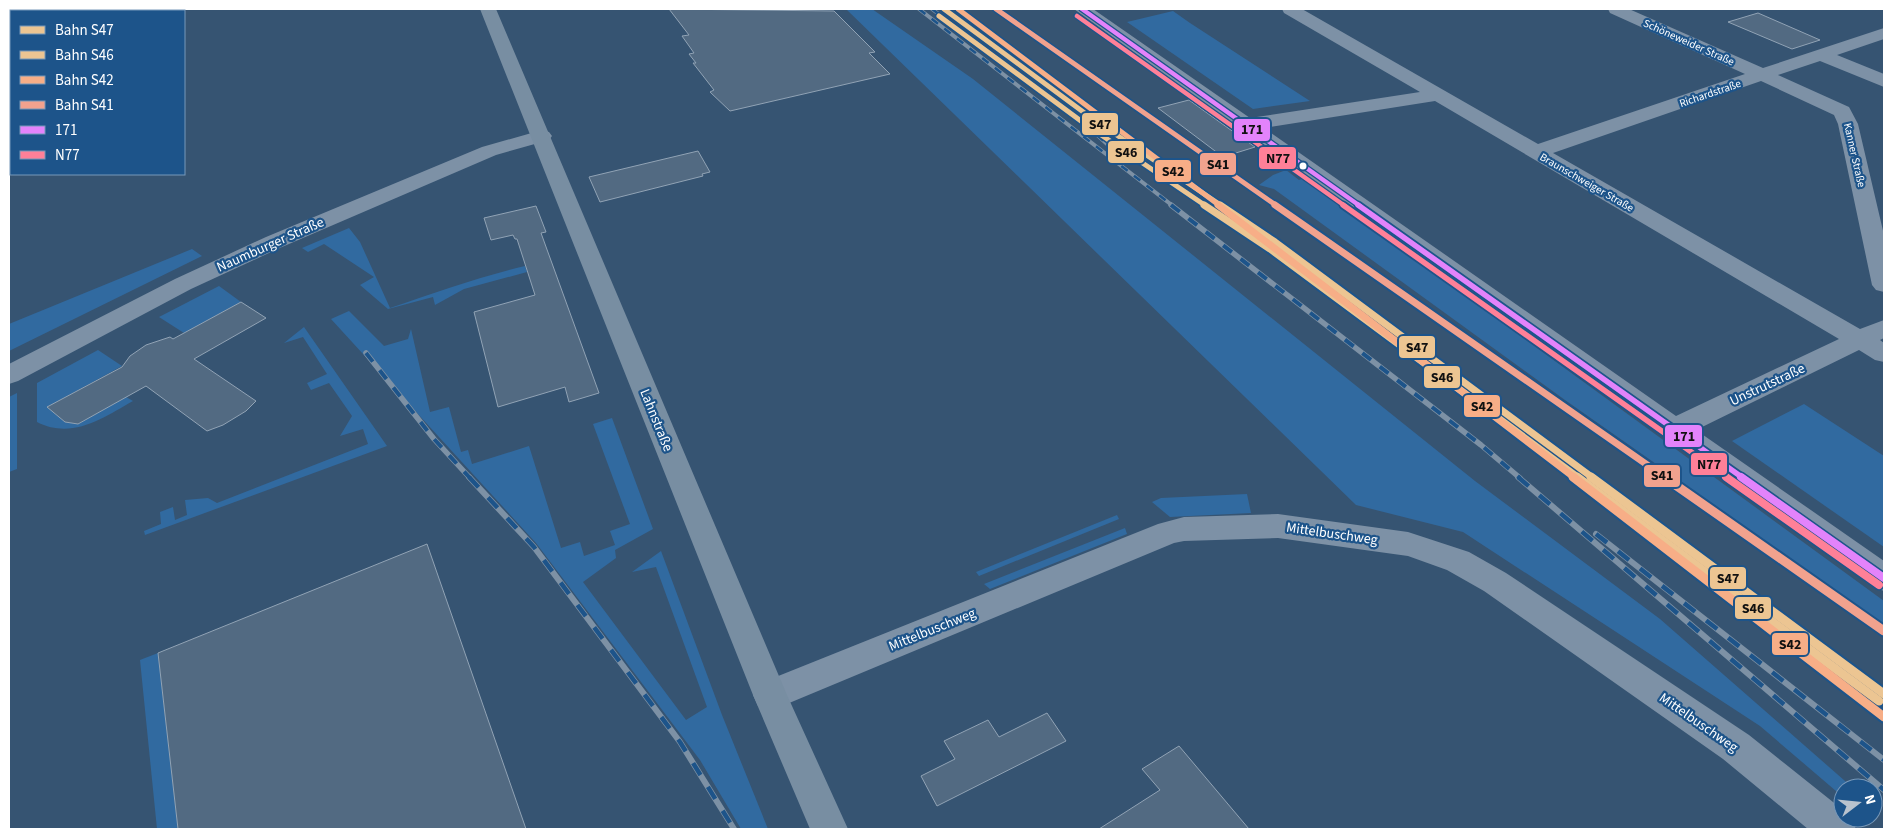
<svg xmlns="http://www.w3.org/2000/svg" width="1893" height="838" viewBox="0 0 1893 838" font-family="'Source Sans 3',sans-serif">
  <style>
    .green { fill: #316aa0 }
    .building { fill: #526a82; stroke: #91a3b5 }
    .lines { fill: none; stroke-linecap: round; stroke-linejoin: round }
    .street { fill: #7d91a6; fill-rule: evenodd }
    .secondary { fill: #788ea2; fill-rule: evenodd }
    .rail-far2-casing { stroke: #7d91a5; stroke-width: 4 }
    .rail-far1-casing { stroke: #7d91a5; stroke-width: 5.5 }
    .rail-casing { stroke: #7d91a5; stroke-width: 6 }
    .rail-far2 { stroke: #1d548a; stroke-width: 2.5; stroke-dasharray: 8; stroke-linecap: butt }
    .rail-far1 { stroke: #1d548a; stroke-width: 4; stroke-dasharray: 11; stroke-linecap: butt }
    .rail { stroke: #1d548a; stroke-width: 4.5; stroke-dasharray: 14; stroke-linecap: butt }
    .bus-1-far2-casing { stroke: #1d548a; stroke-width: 7 }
    .bus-1-far1-casing { stroke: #1d548a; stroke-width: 9 }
    .bus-1-casing { stroke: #1d548a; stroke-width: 11 }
    .bus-2-far2-casing { stroke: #1d548a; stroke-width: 7 }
    .bus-2-far1-casing { stroke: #1d548a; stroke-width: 9 }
    .bus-2-casing { stroke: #1d548a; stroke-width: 11 }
    .bus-1-far2 { stroke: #e383fb; stroke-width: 4.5 }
    .bus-1-far1 { stroke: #e383fb; stroke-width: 5.5 }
    .bus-1 { stroke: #e383fb; stroke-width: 8 }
    .bus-2-far2 { stroke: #ff8098; stroke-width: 4.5 }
    .bus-2-far1 { stroke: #ff8098; stroke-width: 5.5 }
    .bus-2 { stroke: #ff8098; stroke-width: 8 }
    .rail-1-far2-casing { stroke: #1d548a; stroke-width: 8 }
    .rail-1-far1-casing { stroke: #1d548a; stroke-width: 11 }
    .rail-1-casing { stroke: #1d548a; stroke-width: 13 }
    .rail-2-far2-casing { stroke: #1d548a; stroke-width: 8 }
    .rail-2-far1-casing { stroke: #1d548a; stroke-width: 11 }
    .rail-2-casing { stroke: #1d548a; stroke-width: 13 }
    .rail-3-far2-casing { stroke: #1d548a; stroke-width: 8 }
    .rail-3-far1-casing { stroke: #1d548a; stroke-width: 11 }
    .rail-3-casing { stroke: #1d548a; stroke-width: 13 }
    .rail-4-far2-casing { stroke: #1d548a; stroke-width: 8 }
    .rail-4-far1-casing { stroke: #1d548a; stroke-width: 11 }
    .rail-4-casing { stroke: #1d548a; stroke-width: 13 }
    .rail-1-far2 { stroke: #ecc592; stroke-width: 5 }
    .rail-1-far1 { stroke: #ecc592; stroke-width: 7 }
    .rail-1 { stroke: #ecc592; stroke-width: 9 }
    .rail-2-far2 { stroke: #ecc592; stroke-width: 5 }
    .rail-2-far1 { stroke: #ecc592; stroke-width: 7 }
    .rail-2 { stroke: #ecc592; stroke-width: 9 }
    .rail-3-far2 { stroke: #f7ae87; stroke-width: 5 }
    .rail-3-far1 { stroke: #f7ae87; stroke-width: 7 }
    .rail-3 { stroke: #f7ae87; stroke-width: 9 }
    .rail-4-far2 { stroke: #f1a28e; stroke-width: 5 }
    .rail-4-far1 { stroke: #f1a28e; stroke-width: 7 }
    .rail-4 { stroke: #f1a28e; stroke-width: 9 }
    .bus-dot { fill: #fff; stroke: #1d548a; stroke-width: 2 }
    .labels { text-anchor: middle; stroke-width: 4.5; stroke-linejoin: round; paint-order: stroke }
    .far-street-label { font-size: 11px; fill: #fff; stroke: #1d548a }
    .street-label { font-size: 14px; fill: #fff; stroke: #1d548a }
    .line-badge { stroke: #1d548a; stroke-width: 2 }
    .pale-badge-label { font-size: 14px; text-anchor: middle; font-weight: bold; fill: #111 }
  </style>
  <rect width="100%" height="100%" fill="#365472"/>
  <!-- green -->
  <g class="green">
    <path d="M846,9H872L973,79L1475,481L1660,619L1853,788H1843V797L1760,726L1463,532L1356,505Z"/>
    <path d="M1173,11L1190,23L1310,101L1253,109L1127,22Z"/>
    <path d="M1286,170L1299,180L1304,178L1884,601V624L1565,400L1274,189L1259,185L1273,175Z"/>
    <path d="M349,228L360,242L390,308C435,293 479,277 525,266L527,272L464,289L435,305L433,297L388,309L360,285L374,277L324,244L308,252L302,248Z"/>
    <path d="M192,249L202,256L9,351V324Z"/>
    <path d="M219,286L241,302L184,333L159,317Z"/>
    <path d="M349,311L384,346L408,339L411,329L430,412L449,407L461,452L468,450L472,464L529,446L561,548L580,542L584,556L615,545L610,531L630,524L593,424L612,418L653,529L615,550L616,558L583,582L686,720L707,707L656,567L632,572L661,551L722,715L768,829H741L700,760L536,543L331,319Z"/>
    <path d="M304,327L387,446L145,535L144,531L161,524L160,512L173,507L175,520L187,515L185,500L208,498L217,503L368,444L363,429L340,436L352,416L329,383L311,390L307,383L327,374L303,337L284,343Z"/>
    <path d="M98,350L122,366L53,404L54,413L65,422L78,424L126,397L133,401C103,418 72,440 37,422V383Z"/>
    <path d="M17,393V469L9,472V397Z"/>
    <path d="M1804,404L1884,456V547L1732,441Z"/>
    <path d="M1247,494L1251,513L1170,517L1152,502L1161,498Z"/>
    <path d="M1117,515L1119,519L979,576L976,572Z"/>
    <path d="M1125,528L1127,534L990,589L984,584Z"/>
    <path d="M158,653L178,829H157L140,660Z"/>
  </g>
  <!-- building -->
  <g class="building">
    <path d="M669,9L834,11L875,52L869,53L890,74L730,111L710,92L714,90L693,63H696L689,54L694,53L682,36L689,35Z"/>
    <path d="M1758,13L1820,40L1792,49L1728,22Z"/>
    <path d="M1189,100L1228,128L1255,147L1223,157L1158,108Z"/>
    <path d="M698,151L710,172L702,174L703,176L600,202L589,177Z"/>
    <path d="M536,206L546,232L541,233L599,393L569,402L565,387L498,407L474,312L535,295L517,239H515L513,235L491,240L484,218Z"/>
    <path d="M241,302L266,318L194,359L256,401L246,411L223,425L207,431L146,386L78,424L65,422L47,407L122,367L130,356L146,345L170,337L173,339Z"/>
    <path d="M427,544L526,829H178L158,653Z"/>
    <path d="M1047,713L1066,741L937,806L921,776L955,759L944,741L988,720L999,737Z"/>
    <path d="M1179,746L1249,829H1099L1160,790L1142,769Z"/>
  </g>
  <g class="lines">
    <!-- street -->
    <g class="street">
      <path d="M1074,9H1093L1250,118L1420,92L1284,13L1282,9H1302L1538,144L1745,74L1610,13L1608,9H1629L1763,68L1884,28V39L1837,55L1884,74V87L1820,61L1778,75L1849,107L1858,124L1884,235V292L1876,290L1872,285L1838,124L1834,115L1761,81L1553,153L1860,329L1884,320V338L1880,340L1884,343V362L1875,360L1859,350L1696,430L1884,561V591L1873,587ZM1435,101L1839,339L1676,416L1264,128Z"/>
      <path d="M542,130L549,132L552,136L549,140L496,155L282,247L191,289L18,381L9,384V364L175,279L266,237L482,147Z"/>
      <path d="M1278,514L1408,532L1469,552L1506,573L1749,735L1843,810V818H1851L1856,829H1808L1723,759L1484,591L1447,570L1408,556L1278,538L1184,541L1174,543L770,711L758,706L753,695L758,684L1158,524L1184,517Z"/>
    </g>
    <!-- secondary -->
    <g class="secondary">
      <path d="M9,9H29L28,11H11V15H9Z"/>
      <path d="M480,9H496L787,695L848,829H810L753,695Z"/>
    </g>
    <defs>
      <g id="rail-far2">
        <path d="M919,9L1173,206"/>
        <path d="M932,9L1094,132L1120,156"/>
      </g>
      <g id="rail-far1">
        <path d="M1171,205L1481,445L1520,478"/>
        <path d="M366,353L434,439L470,478"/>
      </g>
      <g id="rail">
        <path d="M469,477L534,547L680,742L734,829"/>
        <path d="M1518,477L1884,790"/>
        <path d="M1596,534L1884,760"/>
      </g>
    </defs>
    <!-- rail-far2 casing -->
    <use href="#rail-far2" class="rail-far2-casing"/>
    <!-- rail-far1 casing -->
    <use href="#rail-far1" class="rail-far1-casing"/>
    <!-- rail casing -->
    <use href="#rail" class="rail-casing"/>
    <!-- rail-far2 -->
    <use href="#rail-far2" class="rail-far2"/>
    <!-- rail-far1 -->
    <use href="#rail-far1" class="rail-far1"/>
    <!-- rail -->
    <use href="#rail" class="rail"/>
    <defs>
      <path id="bus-1-far2" d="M1082,9L1360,206"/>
      <path id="bus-1-far1" d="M1358,205L1743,478"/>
      <path id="bus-1" d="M1741,477L1884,578"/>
      <path id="bus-2-far2" d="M1077,16L1345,206"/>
      <path id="bus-2-far1" d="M1343,205L1728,478"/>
      <path id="bus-2" d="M1726,477L1879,585"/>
    </defs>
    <!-- bus-1-far2 casing -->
    <use href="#bus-1-far2" class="bus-1-far2-casing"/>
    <!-- bus-1-far1 casing -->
    <use href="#bus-1-far1" class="bus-1-far1-casing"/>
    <!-- bus-1 casing -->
    <use href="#bus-1" class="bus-1-casing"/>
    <!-- bus-2-far2 casing -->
    <use href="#bus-2-far2" class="bus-2-far2-casing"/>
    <!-- bus-2-far1 casing -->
    <use href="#bus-2-far1" class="bus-2-far1-casing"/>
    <!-- bus-2 casing -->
    <use href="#bus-2" class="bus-2-casing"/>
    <!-- bus-1-far2 -->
    <use href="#bus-1-far2" class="bus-1-far2"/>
    <!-- bus-1-far1 -->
    <use href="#bus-1-far1" class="bus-1-far1"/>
    <!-- bus-1 -->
    <use href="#bus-1" class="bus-1"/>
    <!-- bus-2-far2 -->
    <use href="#bus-2-far2" class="bus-2-far2"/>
    <!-- bus-2-far1 -->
    <use href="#bus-2-far1" class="bus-2-far1"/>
    <!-- bus-2 -->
    <use href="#bus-2" class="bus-2"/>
    <defs>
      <path id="rail-1-far2" d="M944,9L1090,117L1222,206"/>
      <path id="rail-1-far1" d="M1220,205L1275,242L1593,478"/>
      <path id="rail-1" d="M1591,477L1884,694"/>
      <path id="rail-2-far2" d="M939,16L1085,124L1206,206"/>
      <path id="rail-2-far1" d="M1204,205L1270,249L1579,478"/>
      <path id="rail-2" d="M1577,477L1879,701"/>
      <path id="rail-3-far2" d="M958,9L1220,206"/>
      <path id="rail-3-far1" d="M1218,205L1575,478"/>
      <path id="rail-3" d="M1573,477L1884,717"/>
      <path id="rail-4-far2" d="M996,9L1277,206"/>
      <path id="rail-4-far1" d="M1275,205L1666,478"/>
      <path id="rail-4" d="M1664,477L1884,631"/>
    </defs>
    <!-- rail-1-far2 casing -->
    <use href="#rail-1-far2" class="rail-1-far2-casing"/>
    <!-- rail-1-far1 casing -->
    <use href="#rail-1-far1" class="rail-1-far1-casing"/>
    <!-- rail-1 casing -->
    <use href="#rail-1" class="rail-1-casing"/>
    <!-- rail-2-far2 casing -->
    <use href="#rail-2-far2" class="rail-2-far2-casing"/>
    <!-- rail-2-far1 casing -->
    <use href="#rail-2-far1" class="rail-2-far1-casing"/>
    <!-- rail-2 casing -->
    <use href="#rail-2" class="rail-2-casing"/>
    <!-- rail-3-far2 casing -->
    <use href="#rail-3-far2" class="rail-3-far2-casing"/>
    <!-- rail-3-far1 casing -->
    <use href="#rail-3-far1" class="rail-3-far1-casing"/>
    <!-- rail-3 casing -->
    <use href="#rail-3" class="rail-3-casing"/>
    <!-- rail-4-far2 casing -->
    <use href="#rail-4-far2" class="rail-4-far2-casing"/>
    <!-- rail-4-far1 casing -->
    <use href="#rail-4-far1" class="rail-4-far1-casing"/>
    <!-- rail-4 casing -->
    <use href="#rail-4" class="rail-4-casing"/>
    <!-- rail-1-far2 -->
    <use href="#rail-1-far2" class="rail-1-far2"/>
    <!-- rail-1-far1 -->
    <use href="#rail-1-far1" class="rail-1-far1"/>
    <!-- rail-1 -->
    <use href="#rail-1" class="rail-1"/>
    <!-- rail-2-far2 -->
    <use href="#rail-2-far2" class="rail-2-far2"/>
    <!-- rail-2-far1 -->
    <use href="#rail-2-far1" class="rail-2-far1"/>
    <!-- rail-2 -->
    <use href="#rail-2" class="rail-2"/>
    <!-- rail-3-far2 -->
    <use href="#rail-3-far2" class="rail-3-far2"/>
    <!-- rail-3-far1 -->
    <use href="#rail-3-far1" class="rail-3-far1"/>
    <!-- rail-3 -->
    <use href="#rail-3" class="rail-3"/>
    <!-- rail-4-far2 -->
    <use href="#rail-4-far2" class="rail-4-far2"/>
    <!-- rail-4-far1 -->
    <use href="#rail-4-far1" class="rail-4-far1"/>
    <!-- rail-4 -->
    <use href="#rail-4" class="rail-4"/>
  </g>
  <!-- markers -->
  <circle class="bus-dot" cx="1303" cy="166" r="4.5"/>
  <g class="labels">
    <!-- far-street labels -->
    <g class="far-street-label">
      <text transform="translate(1689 42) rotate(24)" y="4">Schöneweider Straße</text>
      <text transform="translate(1710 93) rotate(-19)" y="4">Richardstraße</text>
      <text transform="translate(1855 155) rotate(77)" y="4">Kanner Straße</text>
      <text transform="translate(1587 182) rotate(30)" y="4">Braunschweiger Straße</text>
    </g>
    <!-- street labels -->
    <g class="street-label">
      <text transform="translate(270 244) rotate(-24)" y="5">Naumburger Straße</text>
      <text transform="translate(1767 384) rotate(-25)" y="5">Unstrutstraße</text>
      <text transform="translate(657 420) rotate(68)" y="5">Lahnstraße</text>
      <text transform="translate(1332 533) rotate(8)" y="5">Mittelbuschweg</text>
      <text transform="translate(932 629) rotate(-22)" y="5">Mittelbuschweg</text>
      <text transform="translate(1699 722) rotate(35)" y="5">Mittelbuschweg</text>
    </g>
  </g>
  <g class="line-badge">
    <rect x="1081" y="112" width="38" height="24" rx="5" fill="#ecc592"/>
    <rect x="1233" y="118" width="38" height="24" rx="5" fill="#e383fb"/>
    <rect x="1107" y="140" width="38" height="24" rx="5" fill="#ecc592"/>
    <rect x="1258" y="146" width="39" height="24" rx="5" fill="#ff8098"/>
    <rect x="1199" y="152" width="38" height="24" rx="5" fill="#f1a28e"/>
    <rect x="1154" y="159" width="38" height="24" rx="5" fill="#f7ae87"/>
    <rect x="1398" y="335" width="38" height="24" rx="5" fill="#ecc592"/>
    <rect x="1423" y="365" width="38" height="24" rx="5" fill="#ecc592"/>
    <rect x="1463" y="394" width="38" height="24" rx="5" fill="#f7ae87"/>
    <rect x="1664" y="424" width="39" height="24" rx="5" fill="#e383fb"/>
    <rect x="1690" y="452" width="38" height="24" rx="5" fill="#ff8098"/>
    <rect x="1643" y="464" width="38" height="24" rx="5" fill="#f1a28e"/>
    <rect x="1709" y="566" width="38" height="24" rx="5" fill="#ecc592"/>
    <rect x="1734" y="596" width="38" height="24" rx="5" fill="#ecc592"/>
    <rect x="1771" y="632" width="38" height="24" rx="5" fill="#f7ae87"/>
  </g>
  <g class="pale-badge-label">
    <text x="1100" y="129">S47</text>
    <text x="1252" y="134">171</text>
    <text x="1126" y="157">S46</text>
    <text x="1278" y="163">N77</text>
    <text x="1218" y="169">S41</text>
    <text x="1173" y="176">S42</text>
    <text x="1417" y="352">S47</text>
    <text x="1442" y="382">S46</text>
    <text x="1482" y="411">S42</text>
    <text x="1684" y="441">171</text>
    <text x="1709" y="469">N77</text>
    <text x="1662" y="480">S41</text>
    <text x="1728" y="583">S47</text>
    <text x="1753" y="613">S46</text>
    <text x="1790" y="649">S42</text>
  </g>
  <!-- border -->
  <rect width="1893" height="838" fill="none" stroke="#ffffff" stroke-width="20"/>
  <!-- legend -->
  <rect x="10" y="10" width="175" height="165" fill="#1d548a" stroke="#7798b9"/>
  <rect x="20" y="26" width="25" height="8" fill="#ecc592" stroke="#7798b9"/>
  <text x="55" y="35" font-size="15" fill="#ffffff">Bahn S47</text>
  <rect x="20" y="51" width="25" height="8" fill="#ecc592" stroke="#7798b9"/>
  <text x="55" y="60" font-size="15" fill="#ffffff">Bahn S46</text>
  <rect x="20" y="76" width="25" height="8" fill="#f7ae87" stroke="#7798b9"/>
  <text x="55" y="85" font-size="15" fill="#ffffff">Bahn S42</text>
  <rect x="20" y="101" width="25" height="8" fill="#f1a28e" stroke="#7798b9"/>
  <text x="55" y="110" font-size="15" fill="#ffffff">Bahn S41</text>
  <rect x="20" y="126" width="25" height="8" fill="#e383fb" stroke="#7798b9"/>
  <text x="55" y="135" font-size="15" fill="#ffffff">171</text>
  <rect x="20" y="151" width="25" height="8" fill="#ff8098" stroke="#7798b9"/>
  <text x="55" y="160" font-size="15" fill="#ffffff">N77</text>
  <!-- north arrow -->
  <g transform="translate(1858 803) rotate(74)"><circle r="24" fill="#1d548a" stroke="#7798b9"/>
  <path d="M0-4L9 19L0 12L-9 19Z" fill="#b9c3ce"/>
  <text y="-8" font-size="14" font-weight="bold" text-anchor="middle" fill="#ffffff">N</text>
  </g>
</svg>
